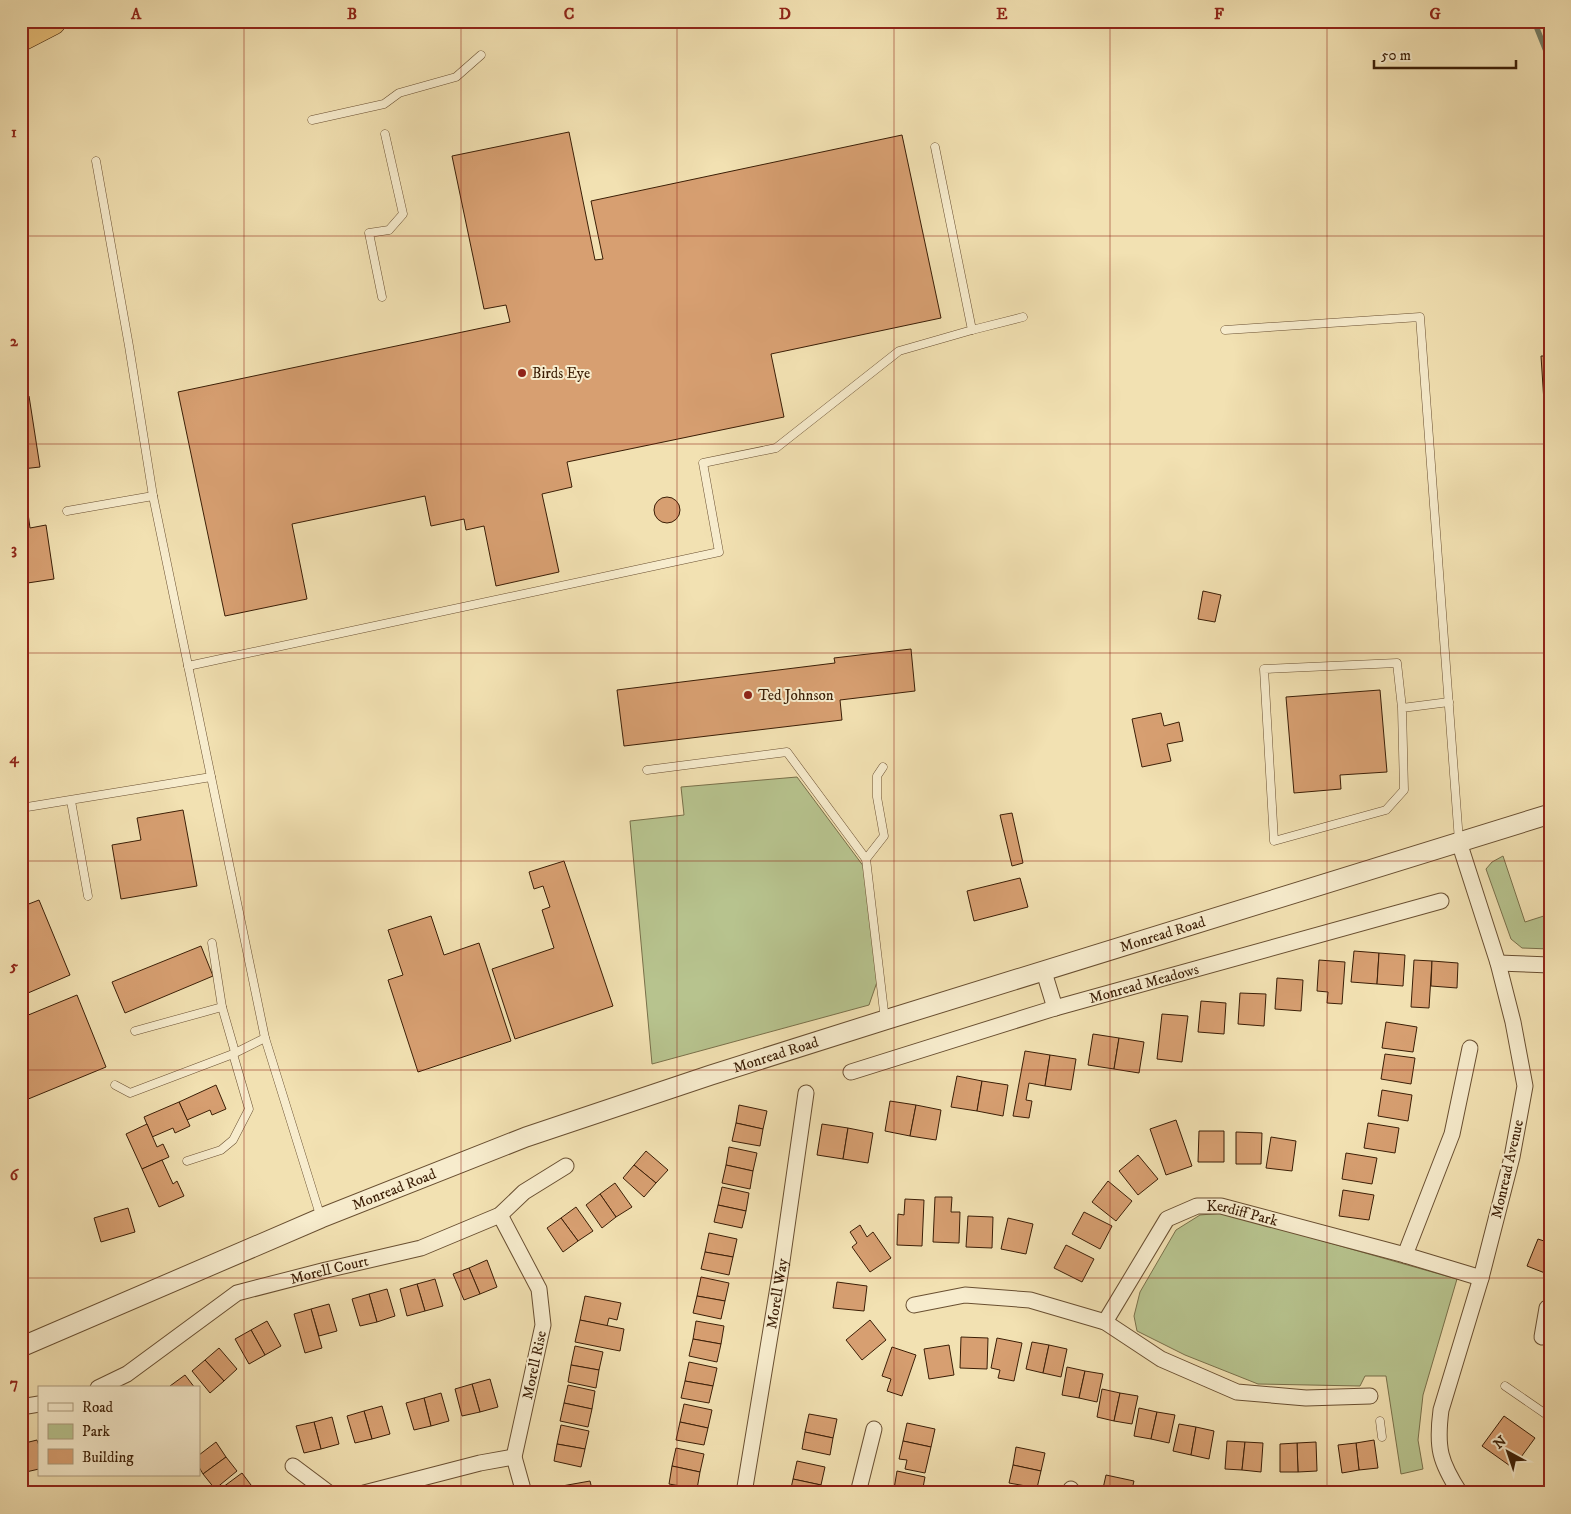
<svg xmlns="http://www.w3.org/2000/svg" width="1571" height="1514" viewBox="0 0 1571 1514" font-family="'IM FELL DW Pica',serif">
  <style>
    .green { fill: #b7c38e; stroke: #79704a }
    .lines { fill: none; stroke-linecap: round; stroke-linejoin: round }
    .stream { stroke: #757e67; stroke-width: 5.5 }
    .building { fill: #d79f71; stroke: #3b1e06 }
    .service-casing { stroke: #694f31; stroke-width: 9 }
    .minor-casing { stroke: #694f31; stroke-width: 17 }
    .tertiary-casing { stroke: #694f31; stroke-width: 21 }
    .motorway-casing { stroke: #3b1e06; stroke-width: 29 }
    .service { stroke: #f7eccd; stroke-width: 8 }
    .minor { stroke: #f7eccd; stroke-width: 15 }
    .tertiary { stroke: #f7eccd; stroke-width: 19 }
    .motorway { stroke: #e9c079; stroke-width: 28 }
    .grid { fill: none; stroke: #8f2418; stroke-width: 1; stroke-opacity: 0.55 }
    .poi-dot { fill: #8f2418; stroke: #f7eccd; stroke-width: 2 }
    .labels { text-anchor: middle; stroke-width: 4; stroke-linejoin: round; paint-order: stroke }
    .poi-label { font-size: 15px; fill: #3b1e06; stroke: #f7eccd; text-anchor: start }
    .street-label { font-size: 15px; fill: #3b1e06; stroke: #f7eccd }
    .neatline { fill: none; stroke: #8f2418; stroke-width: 2 }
    .grid-label { font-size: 16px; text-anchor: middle; font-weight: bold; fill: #8f2418 }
  </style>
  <rect width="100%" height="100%" fill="#f2e1b2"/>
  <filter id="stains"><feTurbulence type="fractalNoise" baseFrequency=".004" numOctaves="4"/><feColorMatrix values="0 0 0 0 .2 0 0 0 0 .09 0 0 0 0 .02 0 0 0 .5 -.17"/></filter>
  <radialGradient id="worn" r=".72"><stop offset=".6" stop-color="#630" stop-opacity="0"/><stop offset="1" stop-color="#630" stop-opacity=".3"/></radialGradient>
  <!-- green -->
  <g class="green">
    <path d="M797,777L867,871L877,982L869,1005L652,1064L630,821L684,815L681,787Z"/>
    <path d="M1503,856L1525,922L1550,914V949L1522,948L1511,939L1486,869L1492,862Z"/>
    <path d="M1224,1213L1457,1279L1423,1395L1418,1440L1423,1469L1401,1474L1386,1376H1365L1360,1386L1258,1384L1185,1355L1137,1331L1134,1316L1140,1292L1176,1230L1200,1215Z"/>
  </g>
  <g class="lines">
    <!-- stream -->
    <path class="stream" d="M1534,21L1550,61"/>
  </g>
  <!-- building -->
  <g class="building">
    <path d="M569,132L595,260L603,259L591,201L902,135L941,318L771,354L784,417L567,462L572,487L542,494L559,572L496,586L484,526L466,530L464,519L431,526L425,496L292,524L307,599L225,616L178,392L510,322L506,305L484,309L452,156Z"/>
    <path d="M1541,356H1550V494Z"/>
    <path d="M29,396L40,467L22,469L30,528L46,525L54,579L21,584V397Z"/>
    <circle cx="667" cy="510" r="13"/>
    <path d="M1203,591L1221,595L1215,622L1198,619Z"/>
    <path d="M911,649L915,691L840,700L842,720L624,746L617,690L835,663L834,658Z"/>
    <path d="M1380,690L1387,772L1340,775L1341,789L1294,793L1286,697Z"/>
    <path d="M1161,713L1164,726L1179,722L1183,741L1167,744L1171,761L1142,767L1132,719Z"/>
    <path d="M183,810L197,886L121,899L112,845L141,840L137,818Z"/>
    <path d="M1012,813L1023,863L1012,866L1000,815Z"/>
    <path d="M564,861L613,1006L515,1039L492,969L554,948L542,910L550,907L543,886L534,889L529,872Z"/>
    <path d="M1020,878L1028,907L974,921L967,891Z"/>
    <path d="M39,900L70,975L21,996V907Z"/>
    <path d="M431,916L444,955L479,943L511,1041L418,1072L388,980L403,975L388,930Z"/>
    <path d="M201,946L213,976L125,1013L112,982Z"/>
    <path d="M1354,951L1379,953L1377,984L1351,982Z"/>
    <path d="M1379,953L1405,955L1403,986L1377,984Z"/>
    <path d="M1319,960L1345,962L1342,1004L1327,1003L1328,992L1317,991Z"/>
    <path d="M1414,960L1432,961L1429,1008L1411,1007Z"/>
    <path d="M1432,961L1458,963L1457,988L1431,986Z"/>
    <path d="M1277,978L1303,980L1301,1011L1275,1009Z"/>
    <path d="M1240,993L1266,994L1264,1026L1238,1024Z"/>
    <path d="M77,995L106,1067L21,1102V1018Z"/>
    <path d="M1201,1001L1226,1003L1224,1034L1198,1032Z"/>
    <path d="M1162,1014L1188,1016L1182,1062L1157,1059Z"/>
    <path d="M1386,1022L1417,1027L1413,1052L1382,1048Z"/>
    <path d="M1093,1034L1119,1038L1114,1069L1088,1065Z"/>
    <path d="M1119,1038L1144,1042L1139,1073L1114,1069Z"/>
    <path d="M1025,1051L1050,1055L1045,1086L1029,1083L1026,1100L1032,1101L1029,1118L1013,1116Z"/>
    <path d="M1385,1054L1415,1058L1411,1084L1381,1079Z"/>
    <path d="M1050,1055L1076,1059L1071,1090L1045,1086Z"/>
    <path d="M957,1076L982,1081L977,1111L951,1107Z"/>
    <path d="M982,1081L1008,1085L1003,1116L977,1111Z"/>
    <path d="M216,1085L226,1109L212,1115L210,1110L187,1120L179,1102Z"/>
    <path d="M1382,1090L1412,1095L1408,1121L1378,1116Z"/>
    <path d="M890,1101L916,1105L910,1136L885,1131Z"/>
    <path d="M179,1102L190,1126L175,1133L173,1128L152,1137L144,1117Z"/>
    <path d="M739,1105L767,1111L763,1129L736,1123Z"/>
    <path d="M916,1105L941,1110L936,1140L910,1136Z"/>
    <path d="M1176,1120L1192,1166L1166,1175L1150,1129Z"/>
    <path d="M736,1123L763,1129L760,1146L732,1141Z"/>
    <path d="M1368,1123L1399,1128L1395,1153L1364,1148Z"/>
    <path d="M147,1124L157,1147L163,1144L169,1157L142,1169L126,1134Z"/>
    <path d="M822,1124L848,1128L843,1159L817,1155Z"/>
    <path d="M848,1128L873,1133L868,1163L843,1159Z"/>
    <path d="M1199,1131H1224V1162H1198Z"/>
    <path d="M1236,1132L1262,1133L1261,1164H1236Z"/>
    <path d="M1271,1137L1296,1141L1292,1171L1266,1168Z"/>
    <path d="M729,1147L757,1153L753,1171L726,1165Z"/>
    <path d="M646,1151L668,1170L656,1183L634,1165Z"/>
    <path d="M1346,1153L1377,1158L1372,1184L1342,1179Z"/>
    <path d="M1138,1155L1158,1179L1138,1195L1119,1171Z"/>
    <path d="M162,1160L173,1184L177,1181L184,1196L159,1207L142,1169Z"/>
    <path d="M634,1165L656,1183L644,1197L623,1178Z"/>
    <path d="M726,1165L753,1171L750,1189L722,1183Z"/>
    <path d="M1108,1181L1132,1201L1116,1221L1092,1202Z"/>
    <path d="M615,1183L632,1207L616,1217L600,1194Z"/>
    <path d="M722,1187L749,1193L746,1211L718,1205Z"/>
    <path d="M1343,1190L1374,1195L1369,1220L1339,1216Z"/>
    <path d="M600,1194L616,1217L602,1228L586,1205Z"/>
    <path d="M935,1197H952L951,1212H960L959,1243L933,1242Z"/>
    <path d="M905,1199L924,1200L922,1246L897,1245L898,1214L904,1215Z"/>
    <path d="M718,1205L746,1211L742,1228L714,1222Z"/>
    <path d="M576,1207L593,1231L578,1241L561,1218Z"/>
    <path d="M128,1208L135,1232L101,1242L94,1218Z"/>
    <path d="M1084,1212L1112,1226L1100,1249L1072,1234Z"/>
    <path d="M968,1216L993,1217L992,1248L966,1247Z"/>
    <path d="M561,1218L578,1241L563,1252L547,1228Z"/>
    <path d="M1008,1218L1033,1224L1026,1254L1001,1249Z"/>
    <path d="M860,1225L867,1237L873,1232L891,1258L870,1272L852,1247L857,1243L850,1232Z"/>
    <path d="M709,1233L737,1239L733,1257L705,1252Z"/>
    <path d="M1538,1239L1550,1243V1275L1527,1266Z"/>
    <path d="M1066,1245L1094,1259L1082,1282L1054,1268Z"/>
    <path d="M705,1252L733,1257L729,1275L701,1269Z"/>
    <path d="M487,1260L497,1287L480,1294L469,1268Z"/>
    <path d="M469,1268L480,1294L464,1300L453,1274Z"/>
    <path d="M701,1277L729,1283L725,1301L697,1296Z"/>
    <path d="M435,1279L443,1306L425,1311L417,1284Z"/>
    <path d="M837,1282L867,1286L864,1311L833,1308Z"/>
    <path d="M417,1284L425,1311L407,1316L400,1289Z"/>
    <path d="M387,1289L395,1316L377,1322L369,1294Z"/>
    <path d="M369,1294L377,1322L360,1326L352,1299Z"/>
    <path d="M585,1296L621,1303L617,1320L609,1318L607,1326L580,1320Z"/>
    <path d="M697,1296L725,1301L721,1319L693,1313Z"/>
    <path d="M329,1304L337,1331L319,1336L311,1309Z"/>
    <path d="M311,1309L322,1348L305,1353L294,1314Z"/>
    <path d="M580,1320L624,1329L620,1351L575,1342Z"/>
    <path d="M870,1320L886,1340L862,1360L846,1340Z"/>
    <path d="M267,1321L281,1346L265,1355L251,1330Z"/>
    <path d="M696,1321L724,1326L721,1344L693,1339Z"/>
    <path d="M251,1330L265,1355L249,1364L235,1339Z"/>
    <path d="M961,1337L988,1338L987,1369L960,1368Z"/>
    <path d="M997,1338L1022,1343L1014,1381L998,1378L1000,1370L991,1368Z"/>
    <path d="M693,1339L721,1344L717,1362L689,1356Z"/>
    <path d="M1032,1342L1049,1345L1043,1373L1026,1369Z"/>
    <path d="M949,1345L954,1375L929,1379L924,1349Z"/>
    <path d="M1049,1345L1067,1349L1061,1377L1043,1373Z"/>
    <path d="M575,1346L603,1352L599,1370L571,1365Z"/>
    <path d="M892,1347L916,1355L902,1396L887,1391L891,1379L882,1376Z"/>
    <path d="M219,1348L237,1369L224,1381L205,1360Z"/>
    <path d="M205,1360L224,1381L210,1393L192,1371Z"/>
    <path d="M689,1362L717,1368L713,1386L685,1381Z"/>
    <path d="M571,1365L599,1370L596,1388L568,1382Z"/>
    <path d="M1067,1367L1085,1371L1079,1398L1062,1395Z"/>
    <path d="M1085,1371L1103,1374L1097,1402L1079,1398Z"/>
    <path d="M185,1375L195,1388H172L170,1386Z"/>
    <path d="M490,1379L498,1407L480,1412L472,1384Z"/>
    <path d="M685,1381L713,1386L709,1403L681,1398Z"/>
    <path d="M472,1384L480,1412L462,1416L455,1389Z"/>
    <path d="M568,1385L595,1391L592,1409L564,1403Z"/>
    <path d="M1102,1389L1120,1393L1114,1421L1097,1417Z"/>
    <path d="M441,1393L449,1421L431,1426L424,1398Z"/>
    <path d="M1120,1393L1138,1396L1132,1424L1114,1421Z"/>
    <path d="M424,1398L431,1426L414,1430L406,1403Z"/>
    <path d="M564,1403L592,1409L588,1427L560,1421Z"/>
    <path d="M684,1404L712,1410L708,1428L680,1422Z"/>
    <path d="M382,1406L390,1434L372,1439L364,1411Z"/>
    <path d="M1139,1408L1157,1412L1151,1439L1134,1436Z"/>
    <path d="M364,1411L372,1439L355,1443L347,1416Z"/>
    <path d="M1157,1412L1175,1415L1169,1443L1151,1439Z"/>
    <path d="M809,1414L837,1419L833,1438L805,1432Z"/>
    <path d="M1504,1416L1535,1438L1513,1468L1482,1446Z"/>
    <path d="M332,1417L339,1444L321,1449L314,1422Z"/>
    <path d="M314,1422L321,1449L304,1453L296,1426Z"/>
    <path d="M680,1422L708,1428L704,1445L676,1440Z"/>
    <path d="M907,1423L935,1429L931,1447L903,1441Z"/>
    <path d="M1179,1424L1196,1427L1191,1455L1173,1451Z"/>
    <path d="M561,1425L589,1431L585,1449L557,1444Z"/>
    <path d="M1196,1427L1214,1431L1209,1459L1191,1455Z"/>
    <path d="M805,1432L833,1438L830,1455L802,1449Z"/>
    <path d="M37,1440L39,1446V1469L26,1472L21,1452V1444Z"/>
    <path d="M1374,1440L1378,1468L1359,1470L1356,1443Z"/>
    <path d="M903,1441L931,1447L925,1473L905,1469L907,1460L899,1459Z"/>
    <path d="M1227,1441L1245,1442L1242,1470L1225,1469Z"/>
    <path d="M216,1442L226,1457L203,1474L199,1467V1455Z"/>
    <path d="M1245,1442L1263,1443L1261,1472L1242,1470Z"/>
    <path d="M1316,1442L1317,1471L1298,1472L1297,1443Z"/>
    <path d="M1297,1443L1298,1472H1280V1444Z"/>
    <path d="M1356,1443L1359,1470L1342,1473L1338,1445Z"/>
    <path d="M557,1444L585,1449L581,1467L554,1461Z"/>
    <path d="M1016,1447L1045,1453L1041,1471L1013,1465Z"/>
    <path d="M676,1448L704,1454L700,1472L672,1466Z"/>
    <path d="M21,1452L26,1472L21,1473Z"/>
    <path d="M226,1457L237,1471L215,1489L203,1474Z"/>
    <path d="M797,1461L825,1467L821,1485L793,1479Z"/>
    <path d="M1013,1465L1041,1471L1037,1488L1009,1483Z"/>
    <path d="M672,1466L700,1472L697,1489L669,1484Z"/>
    <path d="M897,1471L925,1477L922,1493H911L894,1489Z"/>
    <path d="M242,1473L257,1493H222L219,1490Z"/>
    <path d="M1106,1475L1134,1481L1131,1493H1102Z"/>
    <path d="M793,1479L821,1485L819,1493H790Z"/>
    <path d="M590,1481L593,1493H564L562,1486Z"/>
    <path d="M894,1489L911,1493H893Z"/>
  </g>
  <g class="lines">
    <defs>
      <g id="service">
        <path d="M312,120L384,104L399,93L456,77L481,55"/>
        <path d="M96,161L129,346L153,496L265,1038L321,1218"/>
        <path d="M382,297L369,233L389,230L403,214L385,134"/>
        <path d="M972,330L1023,317"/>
        <path d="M1225,330L1420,317L1459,841"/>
        <path d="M67,511L153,496"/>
        <path d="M188,666L719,552L703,463L776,448L899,351L972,330L935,147"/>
        <path d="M1402,708L1397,663L1264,669L1274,841L1386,810L1404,790L1402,708L1449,702"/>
        <path d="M647,770L787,752L866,859L885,1020"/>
        <path d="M71,801L88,896"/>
        <path d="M21,808L211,777"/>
        <path d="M866,859L884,836L877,797V776L883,767"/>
        <path d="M212,943L222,1007L235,1052"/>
        <path d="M135,1031L222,1007"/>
        <path d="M115,1085L130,1093L233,1054L265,1038"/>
        <path d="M187,1161L221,1150L233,1140L249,1109L233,1054"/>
        <path d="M1505,1386L1550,1417"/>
        <path d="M1380,1421L1382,1437"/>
      </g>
      <g id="minor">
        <path d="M1459,842L1498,963L1513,1022L1525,1086L1512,1157L1481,1278L1441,1410C1436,1448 1440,1462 1460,1493"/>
        <path d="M1498,963L1550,965"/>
        <path d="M1044,972L1055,1008"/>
        <path id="s1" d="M851,1072L1055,1008L1441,901"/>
        <path d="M500,1215L539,1289L543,1325L514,1457L524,1493"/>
        <path d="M1405,1255L1452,1134L1470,1048"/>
        <path d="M914,1305L965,1295L1030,1300L1105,1322L1161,1359L1237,1392L1306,1398L1370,1396"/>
        <path id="s2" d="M1105,1322L1167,1219L1197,1206H1221L1405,1255L1481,1278"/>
        <path d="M1542,1337L1547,1308H1550"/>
        <path id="s3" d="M98,1388L127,1374L237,1293L326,1270L421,1248L500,1215L524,1192L566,1166"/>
        <path d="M21,1407L39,1404"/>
        <path d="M293,1466L329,1493"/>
        <path d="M364,1493L480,1463L514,1457"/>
        <path id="s4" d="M744,1493L780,1275L806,1093"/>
        <path d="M858,1493L874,1429"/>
        <path d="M1070,1493L1071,1489"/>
      </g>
      <g id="tertiary">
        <path id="s5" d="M21,1347L321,1218L526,1137L711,1075L885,1020L1550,814"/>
      </g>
      <path id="motorway" d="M21,37L52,21"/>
    </defs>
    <!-- service casing -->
    <use href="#service" class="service-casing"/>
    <!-- minor casing -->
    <use href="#minor" class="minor-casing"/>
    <!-- tertiary casing -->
    <use href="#tertiary" class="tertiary-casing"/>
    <!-- motorway casing -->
    <use href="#motorway" class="motorway-casing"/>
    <!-- service -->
    <use href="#service" class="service"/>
    <!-- minor -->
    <use href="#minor" class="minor"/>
    <!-- tertiary -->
    <use href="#tertiary" class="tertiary"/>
    <!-- motorway -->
    <use href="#motorway" class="motorway"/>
  </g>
  <!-- grid -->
  <path class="grid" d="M244,21V1493M461,21V1493M677,21V1493M894,21V1493M1110,21V1493M1327,21V1493M21,236H1550M21,444H1550M21,653H1550M21,861H1550M21,1070H1550M21,1278H1550"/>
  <!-- markers -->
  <g class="poi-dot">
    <circle cx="522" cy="373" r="5"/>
    <circle cx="748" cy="695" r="5"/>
  </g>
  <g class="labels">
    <!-- poi labels -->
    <g class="poi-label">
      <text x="532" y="378">Birds Eye</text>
      <text x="758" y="700">Ted Johnson</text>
    </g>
    <!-- street labels -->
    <g class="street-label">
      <text dy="5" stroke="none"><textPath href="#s5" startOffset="1215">Monread Road</textPath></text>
      <text dy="5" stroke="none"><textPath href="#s1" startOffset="306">Monread Meadows</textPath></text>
      <text dy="5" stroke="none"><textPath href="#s5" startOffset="810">Monread Road</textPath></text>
      <text transform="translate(1507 1169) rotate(-77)" y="5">Monread Avenue</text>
      <text dy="5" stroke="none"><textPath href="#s5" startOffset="405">Monread Road</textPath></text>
      <text dy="5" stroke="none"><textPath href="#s2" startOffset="199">Kerdiff Park</textPath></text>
      <text dy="5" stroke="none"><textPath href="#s3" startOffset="264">Morell Court</textPath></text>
      <text dy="5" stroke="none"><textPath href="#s4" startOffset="202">Morell Way</textPath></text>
      <text transform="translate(534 1365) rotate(-78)" y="5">Morell Rise</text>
    </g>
  </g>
  <!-- margin -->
  <rect width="1571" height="1514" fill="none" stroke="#f2e1b2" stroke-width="55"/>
  <!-- legend -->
  <rect x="38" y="1386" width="162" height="90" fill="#f7eccd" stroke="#ac9a7d"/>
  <rect x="48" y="1403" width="25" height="8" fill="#f7eccd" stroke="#ac9a7d"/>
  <text x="82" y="1412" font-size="15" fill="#3b1e06">Road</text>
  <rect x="48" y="1424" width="25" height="15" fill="#b7c38e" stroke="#ac9a7d"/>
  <text x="82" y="1436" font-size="15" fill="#3b1e06">Park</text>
  <rect x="48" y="1449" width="25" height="15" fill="#d79f71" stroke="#ac9a7d"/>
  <text x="82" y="1462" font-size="15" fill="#3b1e06">Building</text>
  <!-- north arrow -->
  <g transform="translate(1508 1452) rotate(320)" stroke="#f7eccd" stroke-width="4" paint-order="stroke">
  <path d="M0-4L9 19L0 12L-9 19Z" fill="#3b1e06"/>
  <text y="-8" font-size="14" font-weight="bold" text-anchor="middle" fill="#3b1e06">N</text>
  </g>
  <!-- scale -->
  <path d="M1374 60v8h142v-8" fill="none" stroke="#3b1e06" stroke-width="2.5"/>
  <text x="1381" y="60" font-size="15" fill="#3b1e06" stroke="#f7eccd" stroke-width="4" paint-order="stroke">50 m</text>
  <rect x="28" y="28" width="1516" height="1458" class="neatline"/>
  <g class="grid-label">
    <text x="136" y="19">A</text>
    <text x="352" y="19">B</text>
    <text x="569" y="19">C</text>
    <text x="785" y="19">D</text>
    <text x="1002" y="19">E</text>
    <text x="1219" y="19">F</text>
    <text x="1435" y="19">G</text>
    <text x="14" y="137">1</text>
    <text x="14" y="346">2</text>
    <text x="14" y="554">3</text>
    <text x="14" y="763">4</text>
    <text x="14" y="971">5</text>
    <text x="14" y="1180">6</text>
    <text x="14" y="1388">7</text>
  </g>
  <rect width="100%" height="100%" filter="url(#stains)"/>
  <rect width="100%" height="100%" fill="url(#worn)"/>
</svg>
